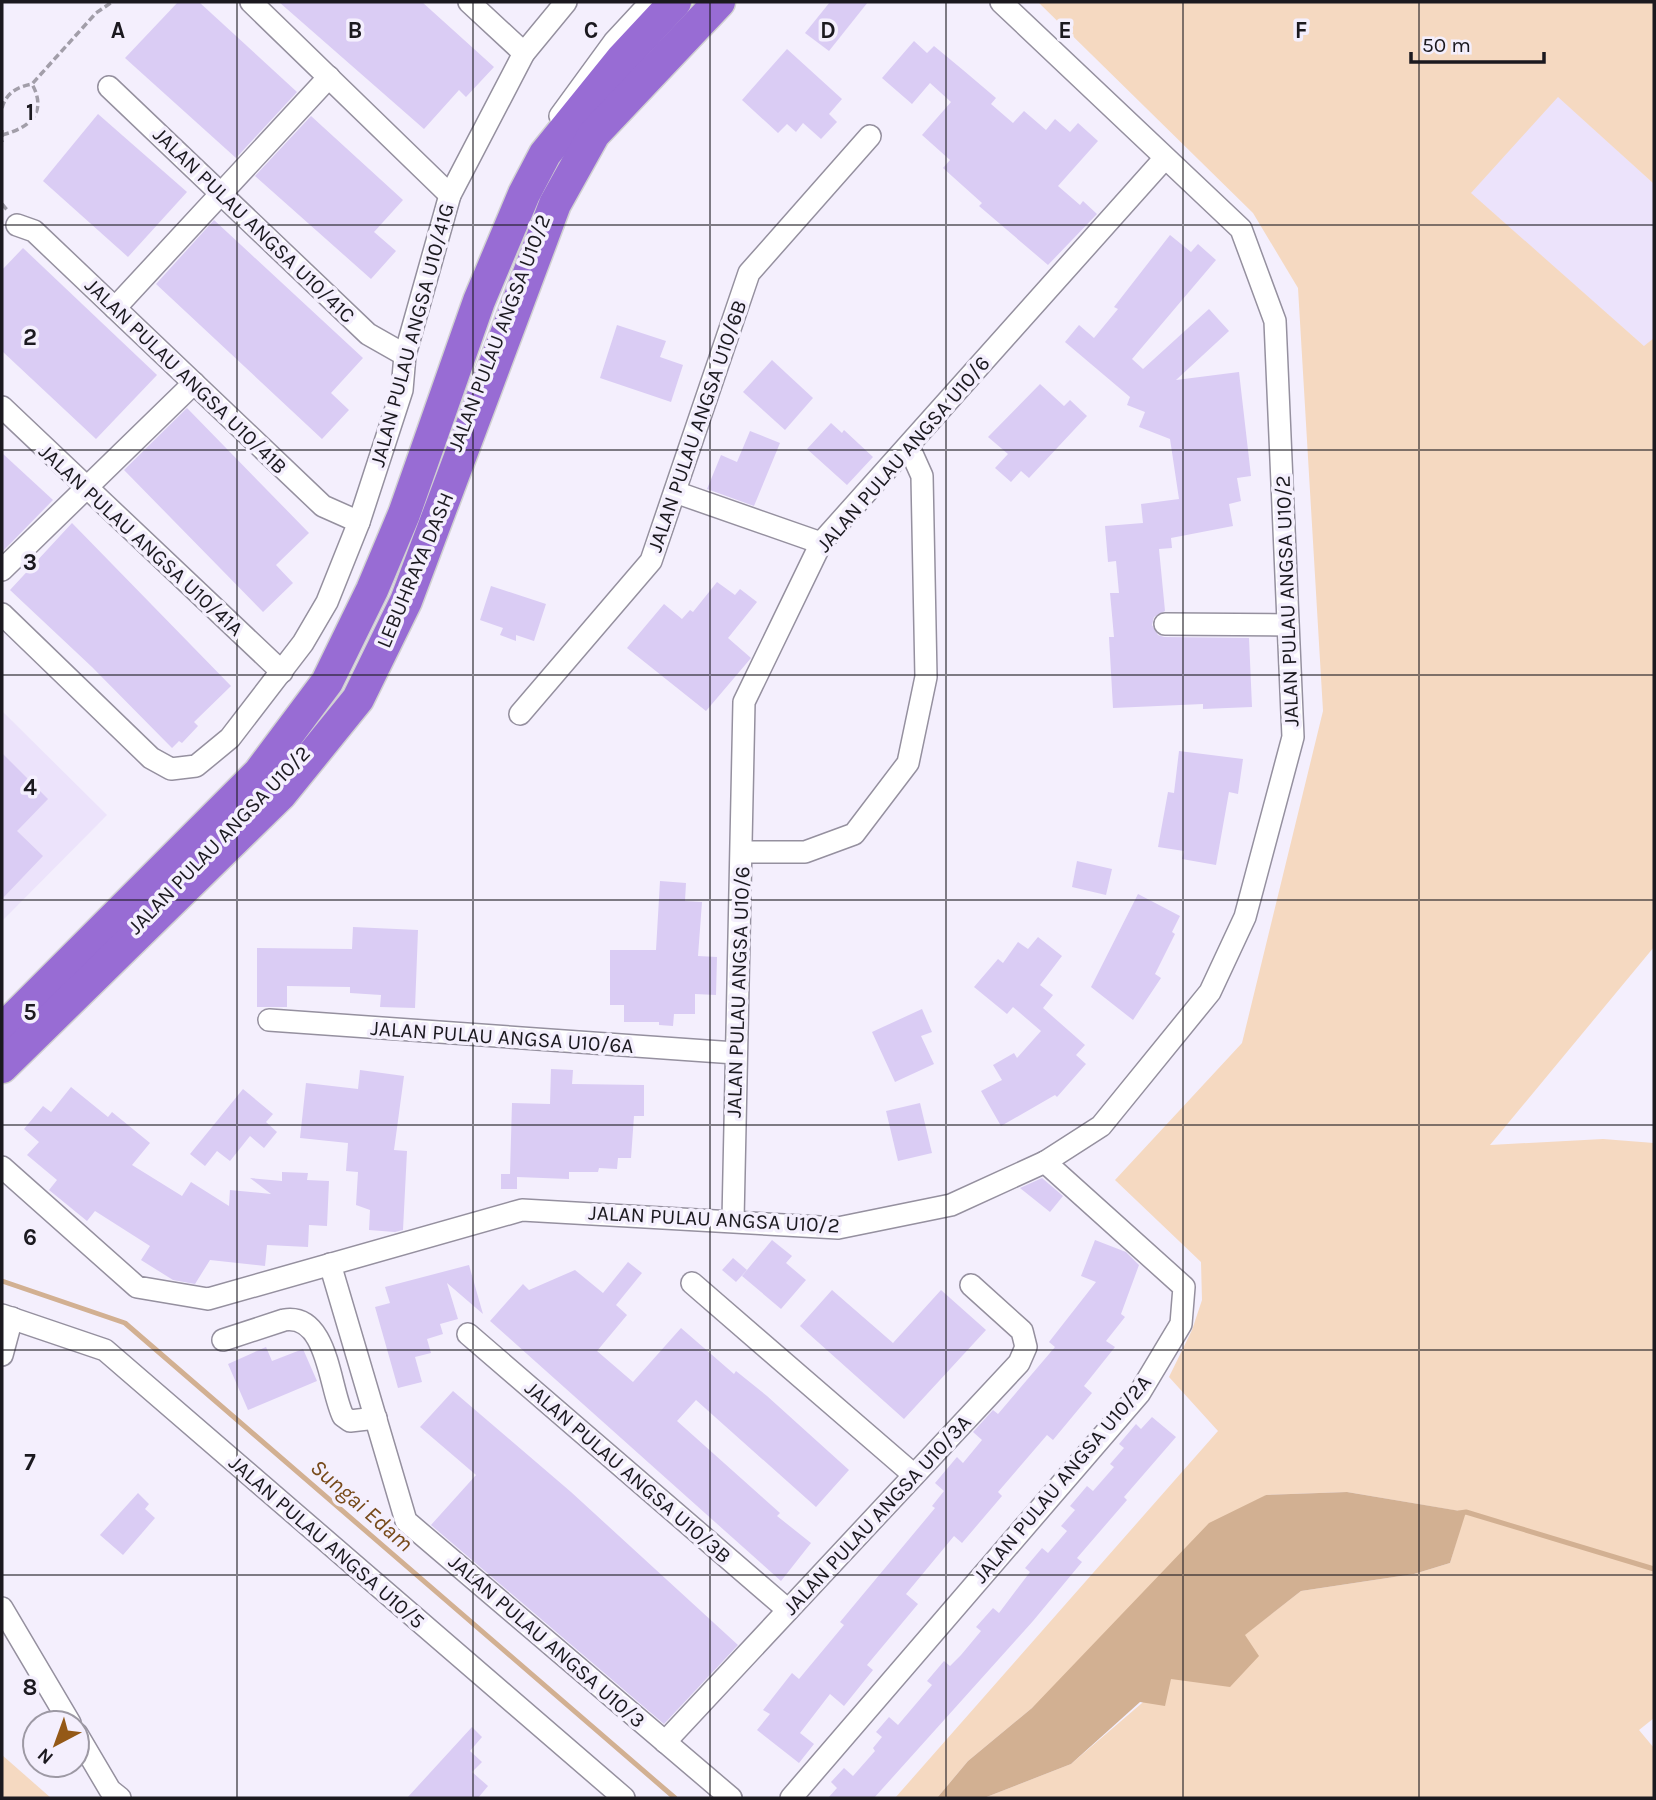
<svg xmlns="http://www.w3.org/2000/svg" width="1656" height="1800" viewBox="0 0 1656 1800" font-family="Karla,sans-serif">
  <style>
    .built { fill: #ece3fb }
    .green { fill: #f5d9c1 }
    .water { fill: #d2b092 }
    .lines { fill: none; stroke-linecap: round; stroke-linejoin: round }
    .stream { stroke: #d2b092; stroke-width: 5 }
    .building { fill: #daccf4 }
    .minor-casing { stroke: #95909f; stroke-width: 24 }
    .highway-casing { stroke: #d1d1d2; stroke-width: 35 }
    .path { stroke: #a29ea9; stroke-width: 3.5; stroke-dasharray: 7 3.5; stroke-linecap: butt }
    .minor { stroke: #fff; stroke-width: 21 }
    .highway { stroke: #986cd4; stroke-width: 32 }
    .grid { fill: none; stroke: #1b191f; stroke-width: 2; stroke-opacity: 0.55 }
    .labels { text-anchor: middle; stroke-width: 7; stroke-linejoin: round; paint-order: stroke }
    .street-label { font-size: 21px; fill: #1b191f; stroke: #f4effd }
    .water-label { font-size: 23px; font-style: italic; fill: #774a1a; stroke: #f4effd }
    .grid-label { font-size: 23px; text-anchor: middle; font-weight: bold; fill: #1b191f; stroke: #f4effd; stroke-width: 7; stroke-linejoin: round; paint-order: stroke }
  </style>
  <rect width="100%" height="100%" fill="#f4effd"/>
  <!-- built -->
  <g class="built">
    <path d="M1558,96L1654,184V338L1645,347L1470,193Z"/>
    <path d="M2,711L107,815L2,921Z"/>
  </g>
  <!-- green -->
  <g class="green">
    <path d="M1038,2H1654V184L1558,97L1471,193L1644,346L1654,338V947L1490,1145L1603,1139L1654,1143V1718L1639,1730L1654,1748V1798H984L1071,1764L1170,1679L1244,1635L1301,1591L1414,1574L1450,1563L1465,1512L1347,1492L1266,1495L1032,1708L968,1761L937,1798H895L1218,1431L1169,1377L1192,1330L1202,1300L1201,1262L1115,1180L1242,1043L1323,711L1298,288L1253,213Z"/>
    <path d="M2,1755L51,1798H2Z"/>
  </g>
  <!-- water -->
  <path class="water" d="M1347,1492L1466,1512L1450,1563L1414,1574L1301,1591L1245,1635L1259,1656L1230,1687L1171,1679L1165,1706L1140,1702L1071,1764L984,1798H937L968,1761L1032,1708L1209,1523L1266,1495Z"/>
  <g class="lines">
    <!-- stream -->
    <g class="stream">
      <path d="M2,1281L125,1323L675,1798"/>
      <path d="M1459,1513L1466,1512L1654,1569"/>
    </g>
  </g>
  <!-- building -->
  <g class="building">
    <path d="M178,2H199L297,92L236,158L125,58Z"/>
    <path d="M279,2H422L494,67L466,97L459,90L424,129Z"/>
    <path d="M830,2H868L829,51L805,33Z"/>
    <path d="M914,41L927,53L934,46L963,70L996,98L991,104L1013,123L1024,111L1046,130L1055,119L1070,132L1078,123L1098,141L1058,186L1080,205L1083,201L1097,214L1048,265L979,206L982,203L943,168L950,160L922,135L951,102L930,83L912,104L882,78Z"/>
    <path d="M787,49L842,99L829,114L837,122L821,139L803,123L796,132L787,124L778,133L742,100Z"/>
    <path d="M98,114L187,192L128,257L43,181Z"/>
    <path d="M311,116L403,200L374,232L396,251L371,279L255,176Z"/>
    <path d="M214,220L363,358L331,393L349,410L322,439L156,284Z"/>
    <path d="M1170,235L1191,252L1198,244L1216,260L1132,359L1143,369L1209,309L1229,331L1176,380L1239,372L1251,476L1237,478L1241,501L1229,504L1233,526L1171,538L1172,548L1159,549L1165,611L1154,617L1152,625L1158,635L1164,637L1249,638L1252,707L1203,709V704L1113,708L1109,637H1114L1110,593H1119L1116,561L1108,562L1105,526L1143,523L1141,504L1179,499L1170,439L1139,427L1145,412L1127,405L1130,397L1065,342L1079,325L1094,338L1118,309L1114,307Z"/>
    <path d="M23,248L157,375L96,439L2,351V270Z"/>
    <path d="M617,325L666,341L660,357L683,365L671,402L600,378Z"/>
    <path d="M772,360L813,398L785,430L743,392Z"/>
    <path d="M1040,384L1064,406L1070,400L1087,416L1029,478L1021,471L1011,482L995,468L1008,454L988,437Z"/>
    <path d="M187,408L309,533L276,565L293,583L263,612L124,470Z"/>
    <path d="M831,423L842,433L844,430L873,457L847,485L807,449Z"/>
    <path d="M750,431L780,443L754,506L707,489L721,455L737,462Z"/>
    <path d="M2,453L53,500L2,552Z"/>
    <path d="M72,523L231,686L194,722L198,726L182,743L179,741L172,748L92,667L10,590Z"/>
    <path d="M717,582L735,595L740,589L757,602L728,638L751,658L706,711L627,648L664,604L682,619L690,610L693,612Z"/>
    <path d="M491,586L546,604L534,641L516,635V641L500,635L503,628L480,620Z"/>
    <path d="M1179,751L1243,759L1238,794L1229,792L1216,865L1182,859L1184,851L1158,847L1168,792L1174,793Z"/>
    <path d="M2,753L48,799L17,831L43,856L2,899Z"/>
    <path d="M1077,861L1112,869L1106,895L1072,887Z"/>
    <path d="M660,881L686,883L685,901L702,902L698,956L717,957L716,995L695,994V1014H674L673,1026L659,1025V1022H624V1005H610V950H656Z"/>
    <path d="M1138,894L1180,916L1172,932L1175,934L1155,974L1161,978L1133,1020L1091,987Z"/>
    <path d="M353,927L418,930L415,1008L380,1007L381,995L350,993V987L287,986V1007H257V948L352,949Z"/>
    <path d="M1038,937L1062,956L1040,985L1053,995L1043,1008L1085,1045L1076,1055L1086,1064L1057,1097L1055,1095L1001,1126L981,1091L1002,1080L993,1065L1014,1053L1017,1058L1041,1031L1013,1007L1007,1014L974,987L998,959L1003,963L1018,942L1028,949Z"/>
    <path d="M922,1009L932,1032L921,1036L934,1064L895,1082L872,1032Z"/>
    <path d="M551,1069L573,1070L572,1084L644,1085V1116H634L631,1158H618L617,1169L599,1168L598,1172H569V1179L517,1177V1189H501V1174H510L512,1103L550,1104Z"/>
    <path d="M360,1070L404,1076L394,1150L407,1151L403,1230L395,1232L369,1230L370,1210L356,1205L358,1172L346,1171L348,1143L300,1138L306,1083L358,1089Z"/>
    <path d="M71,1087L108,1117L112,1112L150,1143L132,1165L182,1196L191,1182L229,1206L230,1190L271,1194L250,1178L282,1181V1172L308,1173L307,1180L329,1181L327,1226L309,1225L308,1247L267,1245L265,1266L210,1260L195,1284L173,1280L141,1260L150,1246L95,1211L87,1221L49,1190L57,1180L27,1155L39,1142L24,1129L43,1106L51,1112Z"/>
    <path d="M243,1089L273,1114L266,1122L277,1132L264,1148L250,1136L230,1161L217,1151L205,1166L190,1154Z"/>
    <path d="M920,1103L932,1153L898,1161L886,1111Z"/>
    <path d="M1042,1178L1063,1196L1050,1212L1020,1188Z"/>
    <path d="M772,1240L792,1256L786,1263L806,1280L781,1309L742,1276Z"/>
    <path d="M1095,1240L1126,1252L1139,1265L1121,1314L1125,1317L1106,1341L1115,1347L1084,1386L1092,1393L1053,1440L1047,1435L998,1492L1002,1496L962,1543L954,1536L906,1594L918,1604L867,1665L873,1670L844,1706L830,1694L800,1733L814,1744L799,1763L757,1730L770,1714L763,1710L792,1673L799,1679L844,1625L840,1622L935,1508L932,1506L944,1491L935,1483L957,1457L963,1463L982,1440L973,1432L993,1410L998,1414L1055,1347L1049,1342L1096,1282L1081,1276Z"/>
    <path d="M733,1258L747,1270L736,1282L722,1270Z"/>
    <path d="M628,1262L642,1273L616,1305L627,1315L597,1351L633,1382L681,1328L734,1374L736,1371L767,1396L849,1470L816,1507L696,1400L677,1421L780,1513L777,1516L811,1543L781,1581L490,1321L523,1284L529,1290L575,1270L603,1293Z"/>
    <path d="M469,1265L483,1314L447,1283L458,1319L440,1324L443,1334L427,1339L431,1353L415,1357L422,1382L398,1388L375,1307L390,1303L385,1287Z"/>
    <path d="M832,1290L893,1343L941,1290L986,1330L904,1419L800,1326Z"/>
    <path d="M266,1347L272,1361L303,1349L317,1381L248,1410L228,1364Z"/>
    <path d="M453,1391L571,1492L738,1645L664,1724L431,1525L476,1475L420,1427Z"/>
    <path d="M1152,1417L1176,1437L1124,1497L1127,1500L1077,1558L1082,1562L1033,1621L874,1798H828L837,1788L831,1782L844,1768L853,1776L875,1751L873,1748L882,1737L876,1732L889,1717L898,1725L932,1685L927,1681L944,1661L950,1666L961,1655L981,1631L976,1627L993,1608L999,1613L1030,1572L1025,1568L1042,1548L1048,1553L1067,1531L1061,1526L1075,1510L1070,1506L1087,1486L1093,1491L1114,1467L1110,1464L1124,1448L1119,1444L1136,1424L1141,1429Z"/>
    <path d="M138,1493L149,1504L145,1509L155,1518L123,1555L100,1535Z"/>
    <path d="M472,1727L482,1737L470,1751L482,1762L472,1772L488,1786L478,1798H407Z"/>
  </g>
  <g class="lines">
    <defs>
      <g id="minor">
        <path d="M251,2L450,195"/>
        <path d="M469,2L524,53"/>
        <path d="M109,87L368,334L405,355"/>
        <path d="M560,116L614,42L651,2"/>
        <path d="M17,225L34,231L323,506L359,522"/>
        <path d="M115,308L329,77"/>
        <path d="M2,407L282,672"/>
        <path d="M675,492L821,543"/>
        <path d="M2,570L194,383"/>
        <path d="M2,614L151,758L171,769L196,766L230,738L303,643L327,602L359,522L402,390L405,355L450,195L524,53L566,2"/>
        <path d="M1165,624L1288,625"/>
        <path d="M520,714L651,561L749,273L870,136"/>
        <path d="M743,852H805L854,834L908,763L926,677L922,476L909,447"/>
        <path d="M269,1020L735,1053"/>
        <path d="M2,1167L137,1287L208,1299L522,1210L838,1228L951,1205L1045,1162L1101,1126L1210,992L1245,917L1293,737L1275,321L1241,229L1001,2"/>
        <path d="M733,1220L744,702L821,543L1165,158"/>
        <path d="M330,1264L406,1521L731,1798"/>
        <path d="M692,1283L914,1475"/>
        <path d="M2,1315L105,1350L624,1798"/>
        <path d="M468,1334L788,1610"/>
        <path d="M223,1340L284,1320C328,1313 329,1387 343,1416L350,1421L376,1418"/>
        <path d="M2,1355L12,1318"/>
        <path d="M2,1608L70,1723"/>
        <path d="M77,1734L110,1790L120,1798"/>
        <path d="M665,1742L1019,1363L1026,1347L1022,1331L971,1285"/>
        <path d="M791,1798L1139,1394L1181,1324L1184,1287L1045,1162"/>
      </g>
      <g id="highway">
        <path d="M2,1030L259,773L327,682L372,590L404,514L479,301L524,194L545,154L621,60L675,2"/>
        <path d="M2,1067L281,794L358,699L406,601L555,204L594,134L719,2"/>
      </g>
    </defs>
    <!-- minor casing -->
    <use href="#minor" class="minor-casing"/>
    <!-- highway casing -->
    <use href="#highway" class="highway-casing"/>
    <!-- path -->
    <g class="path">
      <path d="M2,108C6,93 17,87 32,84L96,13L112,2"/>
      <path d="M2,130V142"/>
      <path d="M2,135C29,128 48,113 32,84"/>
      <path d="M2,204L8,211"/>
    </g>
    <!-- minor -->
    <use href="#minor" class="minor"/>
    <!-- highway -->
    <use href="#highway" class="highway"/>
  </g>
  <!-- grid -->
  <path class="grid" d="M237,2V1798M473,2V1798M710,2V1798M946,2V1798M1183,2V1798M1419,2V1798M2,225H1654M2,450H1654M2,675H1654M2,900H1654M2,1125H1654M2,1350H1654M2,1575H1654"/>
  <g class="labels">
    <!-- street labels -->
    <g class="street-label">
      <text transform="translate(254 225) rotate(44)" y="7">JALAN PULAU ANGSA U10/41C</text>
      <text transform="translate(499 333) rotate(-69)" y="7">JALAN PULAU ANGSA U10/2</text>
      <text transform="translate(412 335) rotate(-75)" y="7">JALAN PULAU ANGSA U10/41G</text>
      <text transform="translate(186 376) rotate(44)" y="7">JALAN PULAU ANGSA U10/41B</text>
      <text transform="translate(697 426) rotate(-71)" y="7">JALAN PULAU ANGSA U10/6B</text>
      <text transform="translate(903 454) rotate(-49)" y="7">JALAN PULAU ANGSA U10/6</text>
      <text transform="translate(141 540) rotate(43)" y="7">JALAN PULAU ANGSA U10/41A</text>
      <text transform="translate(415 570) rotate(-67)" y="7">LEBUHRAYA DASH</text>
      <text transform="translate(1287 601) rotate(-92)" y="7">JALAN PULAU ANGSA U10/2</text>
      <text transform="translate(219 840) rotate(-46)" y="7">JALAN PULAU ANGSA U10/2</text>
      <text transform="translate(738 992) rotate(-88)" y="7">JALAN PULAU ANGSA U10/6</text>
      <text transform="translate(502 1037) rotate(4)" y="7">JALAN PULAU ANGSA U10/6A</text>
      <text transform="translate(714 1219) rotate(3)" y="7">JALAN PULAU ANGSA U10/2</text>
      <text transform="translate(628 1472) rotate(41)" y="7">JALAN PULAU ANGSA U10/3B</text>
      <text transform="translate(1062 1479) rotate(-50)" y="7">JALAN PULAU ANGSA U10/2A</text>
      <text transform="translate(877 1515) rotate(-47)" y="7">JALAN PULAU ANGSA U10/3A</text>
      <text transform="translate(327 1542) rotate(41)" y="7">JALAN PULAU ANGSA U10/5</text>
      <text transform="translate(547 1641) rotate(41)" y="7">JALAN PULAU ANGSA U10/3</text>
    </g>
    <!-- water labels -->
    <g class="water-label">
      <text transform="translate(362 1505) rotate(41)" y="8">Sungai Edam</text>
    </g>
  </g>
  <g class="grid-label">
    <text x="118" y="38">A</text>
    <text x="355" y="38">B</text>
    <text x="591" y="38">C</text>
    <text x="828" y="38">D</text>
    <text x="1065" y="38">E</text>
    <text x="1301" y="38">F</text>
    <text x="30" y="120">1</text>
    <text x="30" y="345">2</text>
    <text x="30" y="570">3</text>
    <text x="30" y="795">4</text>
    <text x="30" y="1020">5</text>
    <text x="30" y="1245">6</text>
    <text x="30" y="1470">7</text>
    <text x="30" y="1695">8</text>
  </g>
  <!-- border -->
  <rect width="1656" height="1800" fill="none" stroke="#1b191f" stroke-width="7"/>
  <!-- north arrow -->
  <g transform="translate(56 1744) rotate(221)"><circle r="33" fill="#f4effd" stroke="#9d99a4" stroke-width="2"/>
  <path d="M0-5L12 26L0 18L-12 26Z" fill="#945917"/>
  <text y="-10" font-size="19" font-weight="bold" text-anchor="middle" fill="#1b191f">N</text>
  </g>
  <!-- scale -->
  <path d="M1411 52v10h133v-10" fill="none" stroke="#1b191f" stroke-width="3.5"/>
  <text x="1422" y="52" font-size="21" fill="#1b191f" stroke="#f4effd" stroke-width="5" paint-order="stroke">50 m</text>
</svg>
